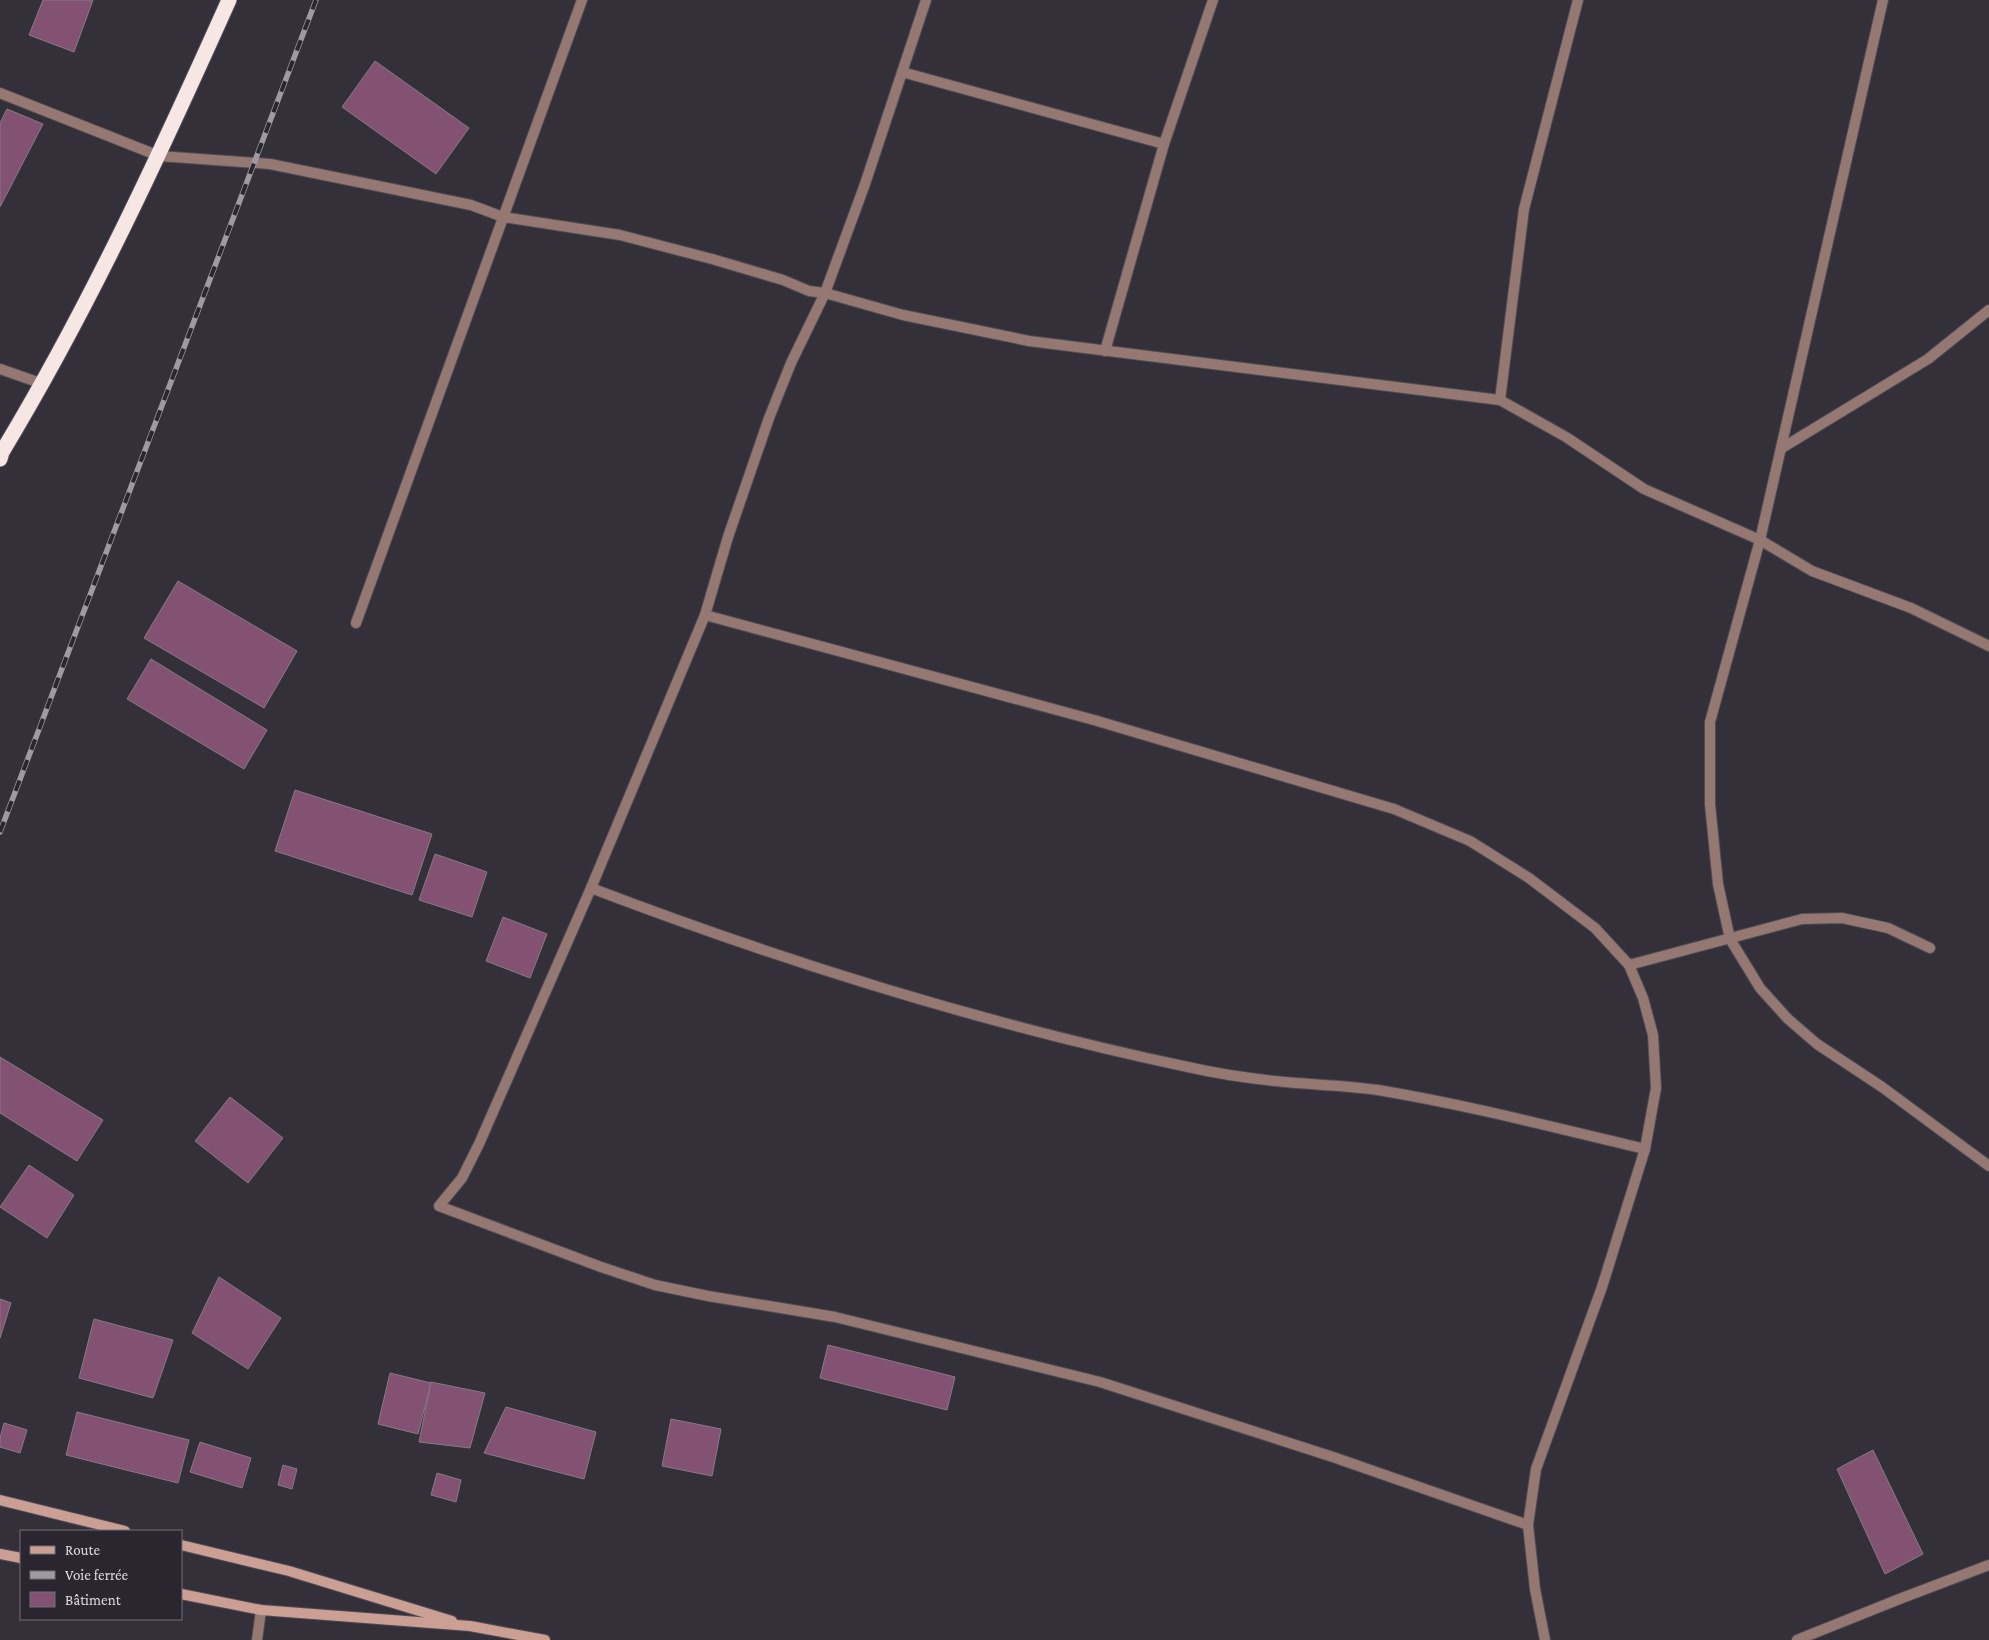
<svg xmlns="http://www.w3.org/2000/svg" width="1989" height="1640" viewBox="0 0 1989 1640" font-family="'Crimson Pro',serif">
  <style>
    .building { fill: #835172; stroke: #877b83 }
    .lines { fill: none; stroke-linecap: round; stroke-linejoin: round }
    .street-casing { stroke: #4f4c55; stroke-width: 12 }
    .secondary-casing { stroke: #4f4c55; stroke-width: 12 }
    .highway-casing { stroke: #4f4c55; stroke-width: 17 }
    .street { stroke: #947871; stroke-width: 10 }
    .secondary { stroke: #cc9f94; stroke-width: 10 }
    .highway { stroke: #f6e7e4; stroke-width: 15 }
    .rail-casing { stroke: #9d9aa2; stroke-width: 5.5 }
    .rail { stroke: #2a2630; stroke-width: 4; stroke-dasharray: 11; stroke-linecap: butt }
  </style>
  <rect width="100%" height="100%" fill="#34303a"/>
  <!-- building -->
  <g class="building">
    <path d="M43,0H93L74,52L29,35Z"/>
    <path d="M375,61L469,128L436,174L342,107Z"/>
    <path d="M7,109L43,124L0,207V123Z"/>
    <path d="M178,581L297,651L264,708L144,638Z"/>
    <path d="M151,659L267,730L244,769L127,699Z"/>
    <path d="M295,790L432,834L412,895L275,851Z"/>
    <path d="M435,854L487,872L472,917L419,900Z"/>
    <path d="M503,917L547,934L530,978L486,961Z"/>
    <path d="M0,1057L103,1120L77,1161L0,1113Z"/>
    <path d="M230,1097L283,1138L248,1183L195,1141Z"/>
    <path d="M29,1165L74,1195L47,1238L0,1207Z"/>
    <path d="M219,1277L281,1318L248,1369L192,1333Z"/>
    <path d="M0,1299L11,1303L0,1338Z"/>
    <path d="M94,1319L173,1340L153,1398L79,1378Z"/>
    <path d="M828,1345L955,1377L947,1410L820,1378Z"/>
    <path d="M390,1373L431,1383L418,1434L378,1424Z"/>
    <path d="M431,1382L485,1393L470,1448L419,1442Z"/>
    <path d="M506,1407L596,1432L584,1479L484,1453Z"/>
    <path d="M77,1412L189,1440L178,1483L66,1455Z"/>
    <path d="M671,1419L721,1429L712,1476L662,1466Z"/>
    <path d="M4,1423L27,1430L20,1453L0,1447V1438Z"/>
    <path d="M200,1442L251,1458L242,1488L190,1472Z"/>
    <path d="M1873,1450L1923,1554L1885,1574L1837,1469Z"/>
    <path d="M283,1465L297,1469L292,1489L278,1485Z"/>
    <path d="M437,1473L461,1480L456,1502L431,1495Z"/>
  </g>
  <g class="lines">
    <defs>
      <g id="street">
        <path d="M926,0L865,184L825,293L791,363L769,418L728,537L705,615L591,888L479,1144L462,1178L439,1206L601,1267L655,1285L708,1296L835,1317L1100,1382L1333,1457L1528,1525"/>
        <path d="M1883,0L1760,540L1710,722V804L1718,884L1730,939L1760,988L1788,1019L1817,1044L1882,1087L1989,1166"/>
        <path d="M902,72L1164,144"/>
        <path d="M0,93L159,156L270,164L471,205L503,217L620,235L712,259L783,280L809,291L825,293L903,315L1029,341L1500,400L1566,437L1644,489L1760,540L1812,571L1911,608L1989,646"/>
        <path d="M1105,351L1164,144L1213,0"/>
        <path d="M0,369L43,384"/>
        <path d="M1500,400L1524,209L1578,0"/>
        <path d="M1782,448L1928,359L1989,310"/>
        <path d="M705,615L1094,720L1394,809L1470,841L1529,878L1595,928L1629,965L1643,998L1653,1035L1656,1088L1645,1149L1602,1287L1536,1469L1528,1525L1535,1589L1545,1640"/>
        <path d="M356,623L582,0"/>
        <path d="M591,888C785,962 984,1024 1188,1067C1223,1075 1261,1080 1296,1083C1323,1085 1351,1086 1378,1090C1468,1105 1556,1128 1645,1149"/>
        <path d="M1629,965L1802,919L1842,918L1888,928L1930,948"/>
        <path d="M257,1640L261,1610"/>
        <path d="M1797,1640L1902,1598L1989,1565"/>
      </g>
      <g id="secondary">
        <path d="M0,1500L125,1531"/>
        <path d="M181,1545L289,1571L452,1621"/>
        <path d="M0,1554L21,1558"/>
        <path d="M181,1594L261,1610L470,1626L545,1640"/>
      </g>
      <path id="highway" d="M0,459L2,452C89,308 160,154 229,0"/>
    </defs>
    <!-- street casing -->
    <use href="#street" class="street-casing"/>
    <!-- secondary casing -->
    <use href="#secondary" class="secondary-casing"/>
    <!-- highway casing -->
    <use href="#highway" class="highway-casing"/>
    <!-- street -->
    <use href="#street" class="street"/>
    <!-- secondary -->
    <use href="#secondary" class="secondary"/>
    <!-- highway -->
    <use href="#highway" class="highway"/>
    <defs>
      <path id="rail" d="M0,832L316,0"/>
    </defs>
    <!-- rail casing -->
    <use href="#rail" class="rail-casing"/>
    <!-- rail -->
    <use href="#rail" class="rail"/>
  </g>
  <!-- legend -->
  <rect x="20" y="1530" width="162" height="90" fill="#2a2630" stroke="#726f78"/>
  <rect x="30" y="1546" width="25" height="8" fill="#cc9f94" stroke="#726f78"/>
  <text x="65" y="1555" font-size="15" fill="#dfdce3">Route</text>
  <rect x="30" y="1571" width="25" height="8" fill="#9d9aa2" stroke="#726f78"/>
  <text x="65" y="1580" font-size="15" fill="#dfdce3">Voie ferrée</text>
  <rect x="30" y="1592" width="25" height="15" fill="#835172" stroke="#726f78"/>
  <text x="65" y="1605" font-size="15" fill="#dfdce3">Bâtiment</text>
</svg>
